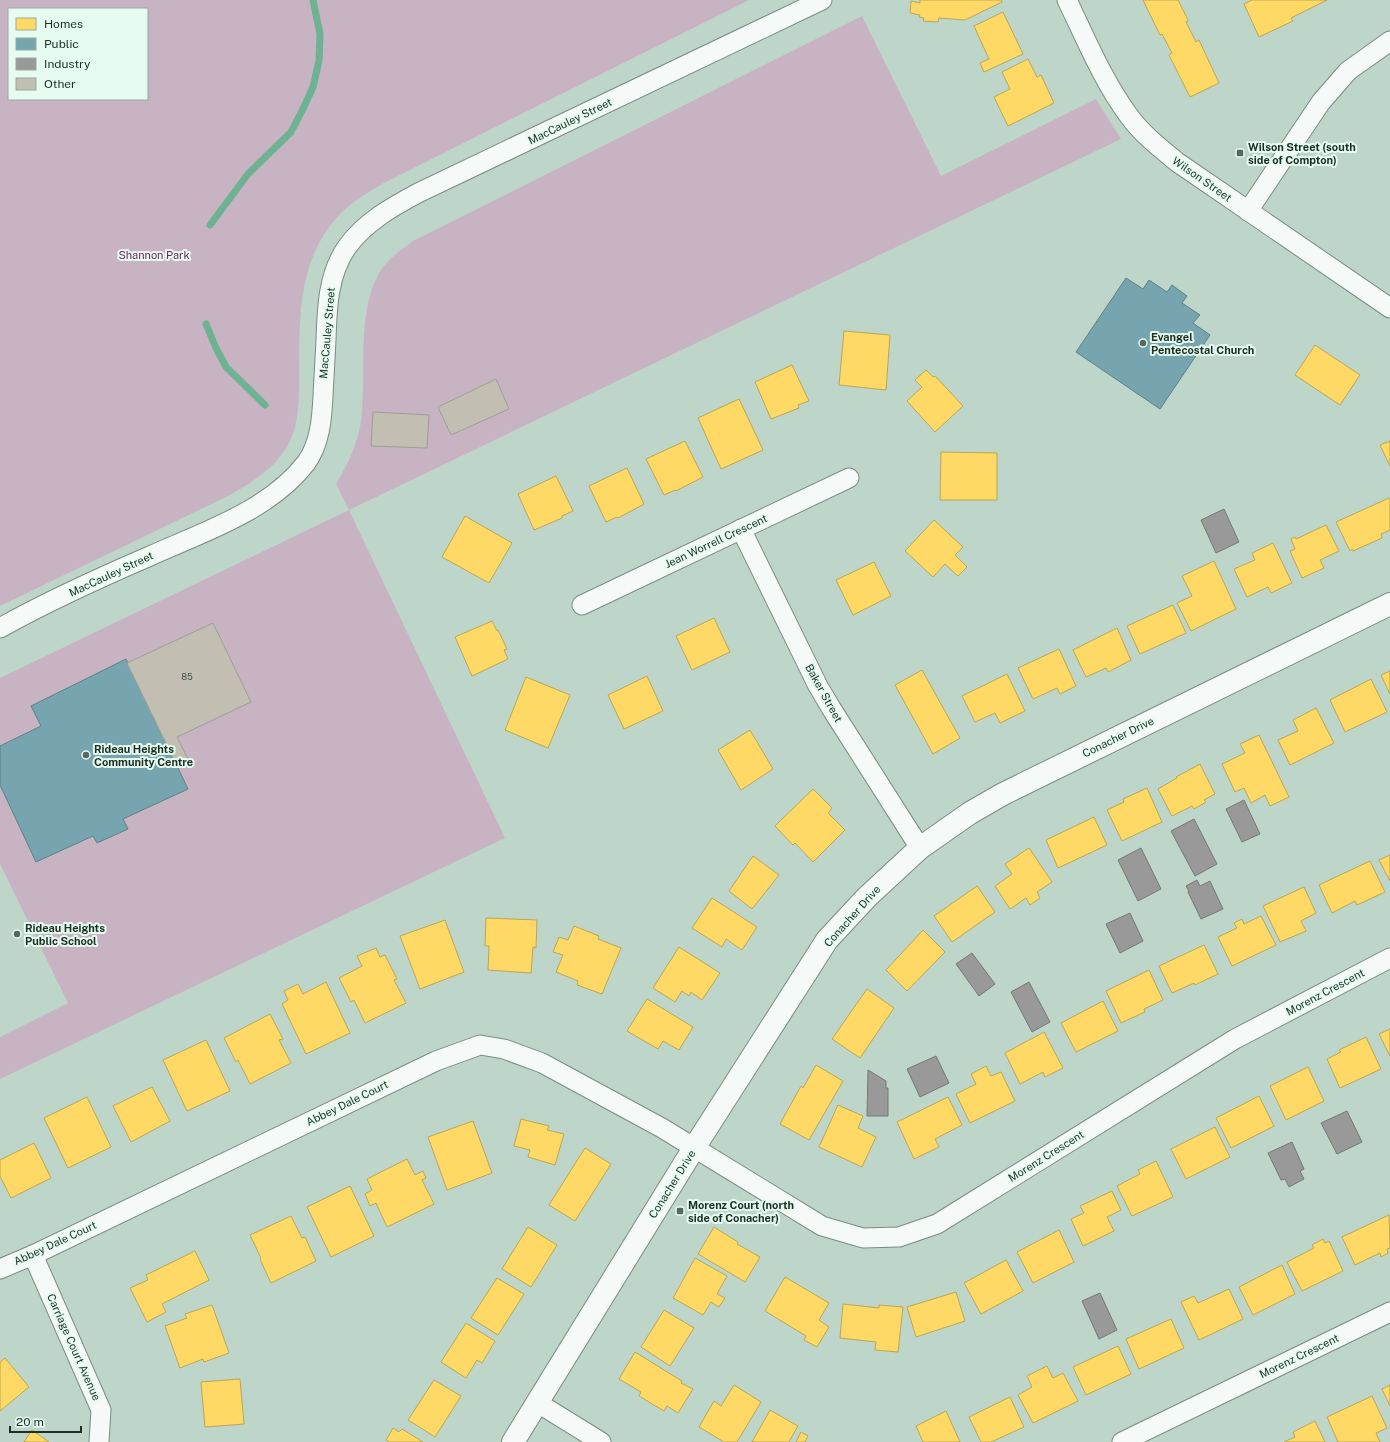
<svg xmlns="http://www.w3.org/2000/svg" width="1390" height="1442" viewBox="0 0 1390 1442" font-family="'Public Sans',sans-serif">
  <style>
    .green { fill: #c8b3c2; fill-rule: evenodd }
    .homes { fill: #ffd966; stroke: #bba652 }
    .public { fill: #76a5af; stroke: #5b8286 }
    .industry { fill: #999; stroke: #747976 }
    .lines { fill: none; stroke-linecap: round; stroke-linejoin: round }
    .stream { stroke: #6db292; stroke-width: 7 }
    .building { fill: #c3beb2; stroke: #9c9f97 }
    .street-casing { stroke: #798c82; stroke-width: 21 }
    .secondary-casing { stroke: #798c82; stroke-width: 24 }
    .street { stroke: #f5f9f7; stroke-width: 19 }
    .secondary { stroke: #f5f9f7; stroke-width: 22 }
    .poi-dot { fill: #55695f; stroke: #e6fcf0; stroke-width: 1.5 }
    .labels { text-anchor: middle; stroke-width: 4; stroke-linejoin: round; paint-order: stroke }
    .number-label { font-size: 9px; fill: #465348 }
    .street-label { font-size: 11px; fill: #1d2f25; stroke: #e6fcf0 }
    .poi-label { font-size: 11px; font-weight: bold; fill: #1d2f25; stroke: #e6fcf0; text-anchor: start }
    .park-label { font-size: 11px; fill: #782361; stroke: #e6fcf0 }
  </style>
  <rect width="100%" height="100%" fill="#bed6ca"/>
  <!-- green -->
  <g class="green">
    <path d="M0,0H749L382,184C367,193 352,202 340,214C295,262 300,323 299,383C299,406 298,431 285,450C270,472 248,485 226,497L0,606ZM9,9H147V99H9Z"/>
    <path d="M862,16L941,176L1096,99L1121,139L349,510L505,838L0,1079V1037L68,1003L0,864V678L349,510L336,484C348,464 357,445 361,422C367,376 355,305 383,267C391,257 402,249 413,241Z"/>
  </g>
  <!-- homes -->
  <g class="homes">
    <path d="M920,0H1001L1002,2L965,20L939,18L938,22L923,21L924,18L919,17L920,15L910,13L911,1L920,3Z"/>
    <path d="M1143,0H1178L1188,20V21L1186,22L1196,42L1199,40L1219,83L1190,97L1169,55L1172,53L1162,34L1160,35Z"/>
    <path d="M1252,0H1327L1291,18L1293,21L1259,37L1244,4Z"/>
    <path d="M1003,12L1023,54L984,72L980,63L989,59L974,26Z"/>
    <path d="M1028,59L1037,77L1041,75L1054,103L1008,126L994,97L1010,89L1002,72Z"/>
    <path d="M844,331L890,335L886,390L839,385Z"/>
    <path d="M1315,345L1360,375L1340,405L1295,375Z"/>
    <path d="M792,365L809,401L798,405L799,408L771,419L755,382Z"/>
    <path d="M926,370L933,377L935,376L963,406L935,432L907,401L922,387L915,380Z"/>
    <path d="M739,399L763,450L721,469L698,418Z"/>
    <path d="M685,441L703,477L676,491L675,490L664,495L646,459Z"/>
    <path d="M1390,441V466L1380,445Z"/>
    <path d="M941,452L997,453V500H940Z"/>
    <path d="M627,468L644,504L618,518L617,517L606,522L589,486Z"/>
    <path d="M556,476L573,511L562,516V518L534,530L518,494Z"/>
    <path d="M1389,498L1390,501V530L1381,534L1382,538L1353,551L1352,549L1350,551L1336,522Z"/>
    <path d="M465,516L512,543L489,583L442,557Z"/>
    <path d="M934,520L963,547L955,555L967,567L958,576L945,564L933,577L905,551Z"/>
    <path d="M1326,525L1339,551L1320,560L1324,568L1302,578L1290,551L1295,549L1291,539L1295,537L1296,539Z"/>
    <path d="M1273,543L1292,583L1271,593L1268,587L1247,597L1234,569L1255,560L1252,553Z"/>
    <path d="M1214,561L1236,609L1191,631L1177,603L1192,596L1182,576Z"/>
    <path d="M874,562L891,596L853,615L836,580Z"/>
    <path d="M1173,605L1186,633L1140,654L1127,626Z"/>
    <path d="M714,618L730,652L692,670L676,636Z"/>
    <path d="M492,621L497,631L498,630L507,649L504,650L508,659L472,676L455,637Z"/>
    <path d="M1117,628L1131,660L1108,672L1106,668L1086,677L1073,650Z"/>
    <path d="M1059,649L1076,686L1060,694L1057,688L1033,699L1018,668Z"/>
    <path d="M922,670L960,738L933,754L895,685Z"/>
    <path d="M1390,671V694L1381,675Z"/>
    <path d="M1007,674L1025,711L1000,723L995,713L975,722L962,696Z"/>
    <path d="M647,676L663,711L624,729L608,695Z"/>
    <path d="M526,677L570,695L548,748L505,730Z"/>
    <path d="M1371,679L1387,712L1345,732L1330,700Z"/>
    <path d="M1316,708L1334,743L1290,765L1278,740L1298,731L1293,720Z"/>
    <path d="M750,730L773,769L741,790L718,750Z"/>
    <path d="M1259,735L1289,797L1270,806L1265,795L1251,803L1244,788L1235,792L1222,764L1245,753L1240,744Z"/>
    <path d="M1200,764L1215,794L1204,800L1206,802L1194,809L1192,806L1172,816L1158,789L1177,778L1176,777Z"/>
    <path d="M1147,788L1162,822L1122,841L1107,810L1124,802L1123,799Z"/>
    <path d="M813,789L832,808L828,813L845,830L813,862L795,843L793,845L775,826Z"/>
    <path d="M1094,817L1107,845L1058,868L1046,840Z"/>
    <path d="M1029,848L1052,882L1037,892L1040,898L1030,905L1026,898L1010,909L995,886L1012,874L1005,864Z"/>
    <path d="M1390,855V881L1379,860Z"/>
    <path d="M753,856L779,875L752,909L729,891Z"/>
    <path d="M1370,861L1385,892L1357,905L1355,901L1332,913L1319,885Z"/>
    <path d="M977,886L995,912L952,942L934,916Z"/>
    <path d="M1304,887L1316,913L1301,921L1306,931L1280,942L1263,906Z"/>
    <path d="M712,898L757,927L742,950L726,939L722,947L692,928Z"/>
    <path d="M1261,916L1276,945L1232,966L1218,937L1237,928L1234,923L1242,919L1244,924Z"/>
    <path d="M486,918L537,920L536,948L533,947L531,973L488,970L489,946H485Z"/>
    <path d="M445,920L464,972L420,989L400,936Z"/>
    <path d="M574,926L599,936L598,939L621,948L602,994L577,985L578,981L556,972L563,955L553,952L559,937L568,940Z"/>
    <path d="M923,930L945,952L907,991L886,970Z"/>
    <path d="M1204,945L1218,974L1195,985L1194,983L1172,993L1159,966Z"/>
    <path d="M679,947L720,973L702,1000L691,992L689,996L682,991L675,1002L653,988Z"/>
    <path d="M376,948L380,957L385,955L397,979L394,980L406,1003L365,1023L354,1000L351,1002L339,978L362,966L357,956Z"/>
    <path d="M1149,970L1163,1000L1144,1009L1145,1012L1121,1023L1106,991Z"/>
    <path d="M326,982L350,1033L306,1054L282,1004L288,1000L284,991L298,984L303,994Z"/>
    <path d="M867,989L894,1008L860,1058L832,1039Z"/>
    <path d="M647,999L693,1027L679,1050L663,1041L658,1049L627,1031Z"/>
    <path d="M1103,1001L1118,1031L1076,1052L1061,1023Z"/>
    <path d="M270,1014L283,1039L279,1040L291,1063L250,1084L238,1060L236,1062L224,1038Z"/>
    <path d="M1390,1029V1056L1379,1034Z"/>
    <path d="M1044,1032L1063,1068L1045,1077L1043,1072L1020,1084L1005,1053Z"/>
    <path d="M1366,1037L1381,1069L1340,1088L1327,1059L1341,1052L1339,1050Z"/>
    <path d="M206,1040L230,1091L187,1111L163,1060Z"/>
    <path d="M816,1065L843,1081L809,1140L780,1124L801,1086L803,1088Z"/>
    <path d="M986,1066L991,1076L1001,1072L1015,1101L970,1123L956,1094L976,1084L971,1074Z"/>
    <path d="M1308,1067L1324,1101L1286,1120L1270,1086Z"/>
    <path d="M152,1087L170,1121L131,1142L113,1106Z"/>
    <path d="M1259,1096L1274,1126L1231,1148L1216,1118Z"/>
    <path d="M87,1097L111,1147L68,1168L44,1118Z"/>
    <path d="M948,1097L962,1125L935,1139L939,1147L914,1159L897,1122Z"/>
    <path d="M838,1105L863,1116L858,1128L876,1137L862,1167L819,1147Z"/>
    <path d="M521,1119L549,1126L547,1130L564,1134L555,1165L528,1157L530,1150L514,1146Z"/>
    <path d="M473,1121L492,1173L447,1190L428,1137Z"/>
    <path d="M1215,1127L1230,1157L1186,1179L1171,1149Z"/>
    <path d="M34,1143L51,1178L11,1198L0,1176V1160Z"/>
    <path d="M585,1148L611,1164L575,1221L549,1205Z"/>
    <path d="M407,1159L415,1175L423,1171L426,1178L422,1180L434,1204L387,1227L376,1203L370,1206L365,1194L372,1190L367,1179Z"/>
    <path d="M1156,1161L1173,1197L1132,1216L1117,1186L1140,1174L1138,1170Z"/>
    <path d="M350,1186L374,1236L331,1257L307,1207Z"/>
    <path d="M1112,1191L1121,1210L1107,1217L1114,1231L1083,1246L1071,1219L1084,1213L1080,1206Z"/>
    <path d="M1389,1215L1390,1248L1387,1249L1388,1253L1381,1257L1380,1253L1355,1265L1342,1237Z"/>
    <path d="M291,1216L302,1238L305,1237L316,1261L271,1283L260,1259L261,1258L250,1235Z"/>
    <path d="M528,1227L557,1245L531,1287L502,1269Z"/>
    <path d="M714,1227L738,1242L737,1244L760,1257L745,1282L698,1254Z"/>
    <path d="M1059,1230L1074,1262L1033,1283L1017,1252Z"/>
    <path d="M1323,1239L1325,1243L1329,1241L1343,1271L1302,1291L1287,1262L1314,1248L1312,1245Z"/>
    <path d="M195,1251L209,1280L162,1304L166,1312L147,1322L130,1288L148,1280L146,1275Z"/>
    <path d="M695,1258L727,1276L717,1294L725,1298L719,1307L711,1302L703,1315L673,1298Z"/>
    <path d="M1006,1260L1023,1291L981,1314L964,1283Z"/>
    <path d="M1282,1265L1295,1294L1253,1315L1239,1287Z"/>
    <path d="M785,1277L829,1303L819,1320L829,1327L817,1347L804,1340L806,1336L765,1311Z"/>
    <path d="M497,1278L524,1294L498,1335L471,1318Z"/>
    <path d="M1229,1289L1243,1319L1199,1340L1181,1302L1194,1296L1198,1303Z"/>
    <path d="M956,1292L965,1321L916,1337L907,1307Z"/>
    <path d="M843,1304L879,1308V1305L903,1307L898,1352L875,1350L876,1342L840,1338Z"/>
    <path d="M212,1305L229,1353L204,1362L203,1359L180,1368L165,1326L187,1318L185,1314Z"/>
    <path d="M664,1310L694,1328L670,1366L641,1347Z"/>
    <path d="M1171,1319L1184,1348L1139,1369L1126,1339Z"/>
    <path d="M466,1323L495,1341L482,1363L477,1360L466,1378L441,1362Z"/>
    <path d="M1118,1346L1131,1374L1086,1395L1073,1367Z"/>
    <path d="M635,1352L682,1381L681,1383L693,1389L678,1413L667,1406L664,1411L639,1396L641,1392L619,1379Z"/>
    <path d="M5,1358L29,1387L0,1411V1362Z"/>
    <path d="M1047,1366L1053,1378L1063,1373L1078,1401L1033,1423L1018,1395L1032,1387L1027,1376Z"/>
    <path d="M240,1379L244,1424L205,1427L201,1382Z"/>
    <path d="M434,1380L461,1396L435,1437L408,1420Z"/>
    <path d="M734,1385L761,1402L737,1442H724L699,1427L714,1401L721,1406Z"/>
    <path d="M1390,1385V1406L1382,1389Z"/>
    <path d="M1372,1396L1387,1428L1376,1433L1380,1442H1338L1327,1417Z"/>
    <path d="M1010,1397L1024,1427L991,1442H981L969,1417Z"/>
    <path d="M770,1410L798,1426L789,1442H752Z"/>
    <path d="M946,1411L960,1442H923L916,1426Z"/>
    <path d="M1315,1421L1325,1442H1284L1295,1437L1293,1432Z"/>
    <path d="M393,1428L399,1432L402,1429L423,1442H389L386,1440Z"/>
    <path d="M32,1430L49,1442H24Z"/>
    <path d="M801,1432L808,1436L805,1442H796Z"/>
  </g>
  <!-- public -->
  <g class="public">
    <path d="M1126,278L1143,289L1149,280L1167,292L1172,285L1187,296L1182,303L1200,315L1193,323L1210,335L1160,409L1076,352Z"/>
    <path d="M126,659L188,789L123,819L128,829L97,843L93,836L36,862L0,785V746L41,726L31,706Z"/>
  </g>
  <!-- industry -->
  <g class="industry">
    <path d="M1224,509L1239,542L1216,553L1201,520Z"/>
    <path d="M1244,800L1260,834L1242,842L1226,809Z"/>
    <path d="M1194,819L1217,864L1195,876L1171,831Z"/>
    <path d="M1141,848L1161,889L1138,901L1118,860Z"/>
    <path d="M1197,880L1200,886L1210,881L1223,909L1201,919L1188,892L1189,891L1186,886Z"/>
    <path d="M1130,913L1143,941L1120,953L1106,924Z"/>
    <path d="M972,953L995,984L979,996L956,964Z"/>
    <path d="M1029,982L1050,1022L1032,1032L1011,992Z"/>
    <path d="M936,1056L949,1083L920,1097L907,1069Z"/>
    <path d="M868,1070L886,1081V1088H888V1116H867Z"/>
    <path d="M1347,1111L1362,1142L1337,1154L1321,1123Z"/>
    <path d="M1292,1142L1304,1169L1300,1171L1304,1179L1289,1187L1285,1179L1281,1180L1268,1153Z"/>
    <path d="M1100,1293L1117,1330L1099,1339L1082,1301Z"/>
  </g>
  <g class="lines">
    <!-- stream -->
    <g class="stream">
      <path d="M210,225L248,174L291,132L303,109L313,87L319,61L320,34L313,0"/>
      <path d="M206,324L216,348L226,367L265,405"/>
    </g>
  </g>
  <!-- building -->
  <g class="building">
    <path d="M496,379L509,409L451,435L438,407Z"/>
    <path d="M373,412L429,415L427,448L371,446Z"/>
    <path d="M213,623L251,702L177,737L188,759L176,764L127,663Z"/>
  </g>
  <g class="lines">
    <defs>
      <g id="street">
        <path d="M1067,0C1086,39 1103,81 1129,116C1142,134 1160,148 1177,162L1390,308"/>
        <path d="M1248,211L1321,102L1348,71L1390,41"/>
        <path d="M741,529L818,686L831,708L920,848"/>
        <path d="M582,605L849,478"/>
        <path d="M0,628C48,601 99,578 150,556C203,532 269,511 306,463C320,444 322,418 323,396C324,377 325,358 326,340C327,308 328,274 347,247C365,222 392,207 418,193L822,0"/>
        <path d="M33,1255L101,1410L99,1442"/>
        <path d="M0,1269L33,1255L436,1061L480,1045L504,1049L542,1063L662,1128L822,1226L863,1238L899,1237L937,1224L1235,1039L1390,958"/>
        <path d="M538,1403L601,1442"/>
        <path d="M1122,1442L1390,1312"/>
      </g>
      <path id="secondary" d="M513,1442L694,1148L827,940L867,897L920,848L970,813L1003,794L1390,604"/>
    </defs>
    <!-- street casing -->
    <use href="#street" class="street-casing"/>
    <!-- secondary casing -->
    <use href="#secondary" class="secondary-casing"/>
    <!-- street -->
    <use href="#street" class="street"/>
    <!-- secondary -->
    <use href="#secondary" class="secondary"/>
  </g>
  <!-- markers -->
  <g class="poi-dot">
    <rect x="1236" y="149" width="8" height="8" rx="2"/>
    <circle cx="1143" cy="343" r="4"/>
    <circle cx="86" cy="755" r="4"/>
    <circle cx="17" cy="934" r="4"/>
    <rect x="676" y="1207" width="8" height="8" rx="2"/>
  </g>
  <g class="labels">
    <!-- number labels -->
    <g class="number-label">
      <text x="187" y="680">85</text>
    </g>
    <!-- street labels -->
    <g class="street-label">
      <text transform="translate(570 121) rotate(-26)" y="4">MacCauley Street</text>
      <text transform="translate(1202 179) rotate(35)" y="4">Wilson Street</text>
      <text transform="translate(327 333) rotate(-85)" y="4">MacCauley Street</text>
      <text transform="translate(716 541) rotate(-25)" y="4">Jean Worrell Crescent</text>
      <text transform="translate(111 574) rotate(-25)" y="4">MacCauley Street</text>
      <text transform="translate(824 693) rotate(61)" y="4">Baker Street</text>
      <text transform="translate(1118 737) rotate(-26)" y="4">Conacher Drive</text>
      <text transform="translate(852 916) rotate(-48)" y="4">Conacher Drive</text>
      <text transform="translate(1325 992) rotate(-28)" y="4">Morenz Crescent</text>
      <text transform="translate(347 1103) rotate(-26)" y="4">Abbey Dale Court</text>
      <text transform="translate(1046 1156) rotate(-32)" y="4">Morenz Crescent</text>
      <text transform="translate(672 1184) rotate(-58)" y="4">Conacher Drive</text>
      <text transform="translate(55 1243) rotate(-25)" y="4">Abbey Dale Court</text>
      <text transform="translate(74 1347) rotate(66)" y="4">Carriage Court Avenue</text>
      <text transform="translate(1299 1356) rotate(-26)" y="4">Morenz Crescent</text>
    </g>
    <!-- poi labels -->
    <g class="poi-label">
      <text x="1248" y="151">Wilson Street (south<tspan x="1248" dy="13">side of Compton)</tspan></text>
      <text x="1151" y="341">Evangel<tspan x="1151" dy="13">Pentecostal Church</tspan></text>
      <text x="94" y="753">Rideau Heights<tspan x="94" dy="13">Community Centre</tspan></text>
      <text x="25" y="932">Rideau Heights<tspan x="25" dy="13">Public School</tspan></text>
      <text x="688" y="1209">Morenz Court (north<tspan x="688" dy="13">side of Conacher)</tspan></text>
    </g>
    <!-- park labels -->
    <g class="park-label">
      <text x="154" y="259">Shannon Park</text>
    </g>
  </g>
  <!-- legend -->
  <rect x="8" y="8" width="140" height="92" fill="#e6fcf0" stroke="#96aa9f"/>
  <rect x="16" y="18" width="20" height="12" fill="#ffd966" stroke="#96aa9f"/>
  <text x="44" y="28" font-size="12" fill="#1d2f25">Homes</text>
  <rect x="16" y="38" width="20" height="12" fill="#76a5af" stroke="#96aa9f"/>
  <text x="44" y="48" font-size="12" fill="#1d2f25">Public</text>
  <rect x="16" y="58" width="20" height="12" fill="#999999" stroke="#96aa9f"/>
  <text x="44" y="68" font-size="12" fill="#1d2f25">Industry</text>
  <rect x="16" y="78" width="20" height="12" fill="#c3beb2" stroke="#96aa9f"/>
  <text x="44" y="88" font-size="12" fill="#1d2f25">Other</text>
  <!-- scale -->
  <path d="M10 1426v6h71v-6" fill="none" stroke="#1d2f25" stroke-width="2"/>
  <text x="16" y="1426" font-size="12" fill="#1d2f25" stroke="#e6fcf0" stroke-width="3" paint-order="stroke">20 m</text>
</svg>
